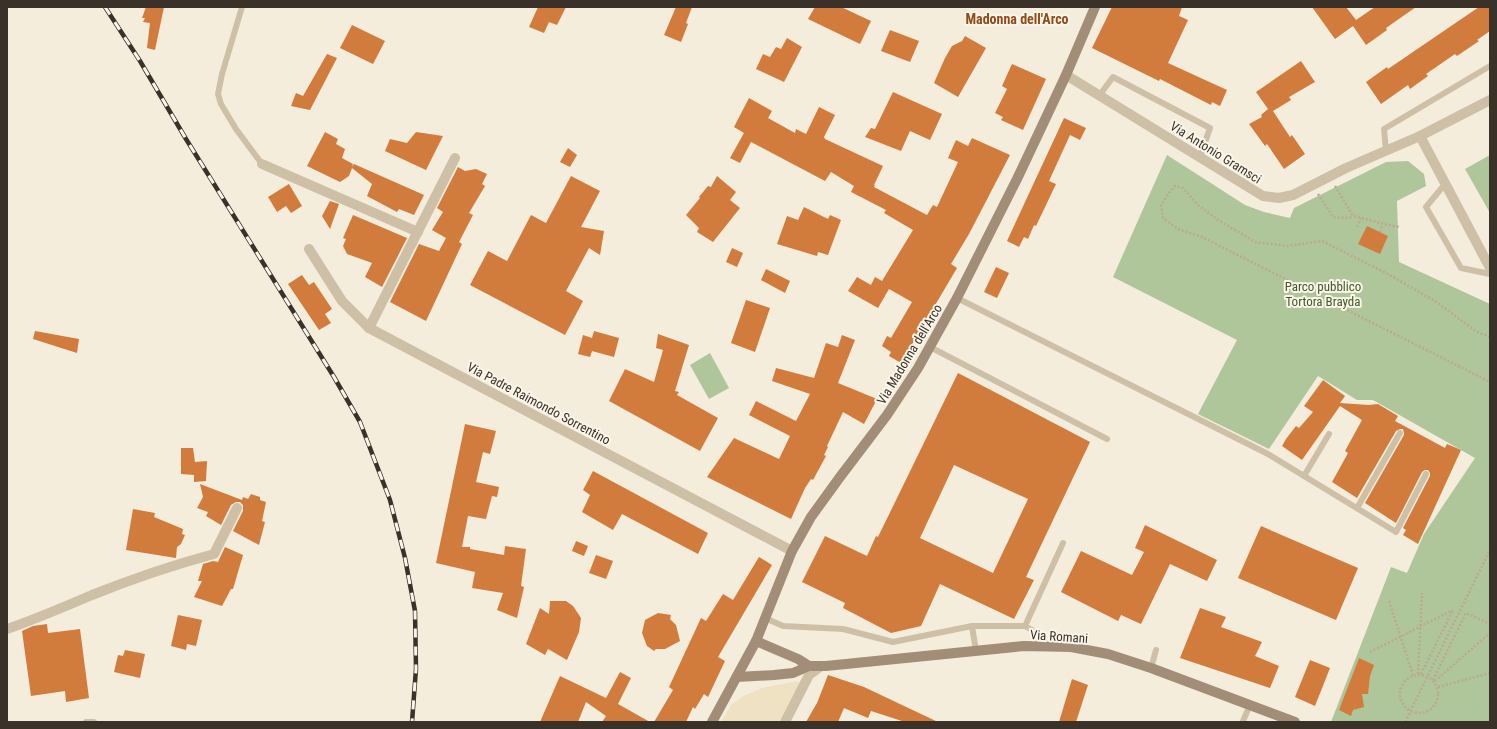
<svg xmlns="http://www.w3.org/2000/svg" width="1497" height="729" viewBox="0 0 1497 729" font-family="'Roboto Condensed',sans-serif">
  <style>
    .green { fill: #afc59a }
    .plaza { fill: #eee2c2 }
    .building { fill: #d17b3d; fill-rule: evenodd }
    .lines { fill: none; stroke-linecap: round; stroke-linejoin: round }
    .path { stroke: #baaa91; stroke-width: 2.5; stroke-dasharray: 2 2; stroke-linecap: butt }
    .lane { stroke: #cec0a7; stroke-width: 6 }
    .street { stroke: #cec0a7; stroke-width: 10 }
    .secondary { stroke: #a28e78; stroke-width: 10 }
    .rail-casing { stroke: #3a3128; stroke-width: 4.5 }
    .rail { stroke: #fbf6e9; stroke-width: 3; stroke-dasharray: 9; stroke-linecap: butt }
    .labels { text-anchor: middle; stroke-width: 4; stroke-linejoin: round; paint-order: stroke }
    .street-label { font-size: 13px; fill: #3a3128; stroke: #fbf6e9 }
    .park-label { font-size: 13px; fill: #405b29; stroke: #fbf6e9 }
    .neighbourhood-label { font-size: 14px; font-weight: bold; fill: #914a19; stroke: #fbf6e9 }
  </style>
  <rect width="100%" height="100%" fill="#f5eddc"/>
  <!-- green -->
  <g class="green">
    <path d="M1167,155L1245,205L1264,212L1290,218L1294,208L1386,162L1408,161L1424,174L1426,186L1397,201L1399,262L1490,304V721L1331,722L1391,567L1407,573L1424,534L1475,458L1373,400H1357L1318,376L1269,449L1198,414L1237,340L1113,277Z"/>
    <path d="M1490,155V213L1465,169Z"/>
    <path d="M710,353L729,388L709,399L690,365Z"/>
  </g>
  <!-- plaza -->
  <path class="plaza" d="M797,681L799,683L798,686L779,722H721L731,705L743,696L762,688Z"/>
  <!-- building -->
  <g class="building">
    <path d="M146,7H164L155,50L147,48L150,23L143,22L145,18H142Z"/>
    <path d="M538,7H566L557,25L549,22L544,33L529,27Z"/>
    <path d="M676,7H692L686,23L688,24L681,42L664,35Z"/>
    <path d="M815,7H841L871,21L860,44L808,19Z"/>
    <path d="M1112,7H1182L1179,16L1188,20L1168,63L1227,90L1220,106L1212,102L1211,105L1160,79L1159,81L1092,48Z"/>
    <path d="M1312,7H1346L1356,20L1375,7H1416L1386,28L1387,30L1366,45L1353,26L1335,39Z"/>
    <path d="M1479,7H1490V31L1477,40L1479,41L1457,56L1455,54L1426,74L1428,76L1410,89L1408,85L1381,104L1366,82L1387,67L1388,69Z"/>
    <path d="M352,25L385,41L373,64L340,48Z"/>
    <path d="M890,30L919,41L910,62L881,51Z"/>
    <path d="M965,36L986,48L958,97L934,83L945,58L952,46L962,41Z"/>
    <path d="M787,38L802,47L784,82L756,69L763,54L770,57L776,47L781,49Z"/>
    <path d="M327,54L337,58L310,110L291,106L296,93L303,96Z"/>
    <path d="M1301,61L1315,82L1289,97L1291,100L1273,111L1290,137L1292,135L1305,154L1284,169L1267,144L1265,146L1249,124L1262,117L1261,115L1268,109L1256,92Z"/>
    <path d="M1012,64L1046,79L1023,130L1001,120L1003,117L995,113L1007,89L1002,86Z"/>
    <path d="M893,92L942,114L930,140L910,131L901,151L865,137L871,128L875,129Z"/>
    <path d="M749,98L772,111L768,118L795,133L796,129L806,134L819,107L835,115L824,137L825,139L883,166L874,185H875L874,187L927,215L933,205L937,207L958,162L948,158L956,140L968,146L972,138L1010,155L969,234L951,264L957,268L901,363L889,356L891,352L882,346L887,336L891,338L912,302L889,289L878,308L848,291L857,277L871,285L875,277L882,281L913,230L884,213L886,210L851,192L854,186L831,172L825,181L751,142L740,163L730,158L744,133L734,127Z"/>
    <path d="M1064,118L1086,128L1080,140L1070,135L1049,181L1056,184L1036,226L1034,225L1028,239L1024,237L1019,247L1007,241Z"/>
    <path d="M325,132L338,139L336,144L345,149L342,158L353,164L352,167L354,164L424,195L414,215L399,209L397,212L367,196L372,184L352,168L349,176L340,182L307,166Z"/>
    <path d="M416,132L443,136L426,170L385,151L390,139L407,143Z"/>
    <path d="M568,148L577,155L570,167L560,162Z"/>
    <path d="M458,167L465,171L476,169L487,174L482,184L485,186L469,213L473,215L459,242L462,244L426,321L390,302L419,244L439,251L446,238L432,230L443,212L437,208Z"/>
    <path d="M571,176L600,191L581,227L604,231L600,255L589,248L566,291L583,301L565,335L470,285L488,251L507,261L531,215L546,223Z"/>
    <path d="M717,176L736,192L730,200L740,208L713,242L697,232L699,228L686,215L700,198L699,197L708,186L711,187Z"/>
    <path d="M289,184L302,206L291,213L286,206L277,212L268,197Z"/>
    <path d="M330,201L339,204L330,229L322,216Z"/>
    <path d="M804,207L828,219L830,215L841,220L828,255L818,252L817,256L777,244L787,216L798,220Z"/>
    <path d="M353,215L407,238L382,287L365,277L372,263L347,254L343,246L346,239L343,238Z"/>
    <path d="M1367,226L1388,236L1380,254L1358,244Z"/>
    <path d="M732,248L743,253L737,267L726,262Z"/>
    <path d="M996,267L1009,273L997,298L984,292Z"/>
    <path d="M766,269L790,281L785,293L761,280Z"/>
    <path d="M302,275L309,285L314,282L332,309L325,314L331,323L319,330L288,284Z"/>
    <path d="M746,300L770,308L755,352L731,343Z"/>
    <path d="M35,331L79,339L77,353L33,339Z"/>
    <path d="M594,331L619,338L614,357L592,351L590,357L578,354L583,335L592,338Z"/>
    <path d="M658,334L689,345L675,391L679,392L677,395L718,418L700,451L609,401L625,369L654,382L663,350L656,348Z"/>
    <path d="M842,335L855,340L838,383L877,399L864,424L843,412L827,446L828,447L824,455L826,456L813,480L811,479L805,488L791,519L707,477L734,438L779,459L790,436L749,415L756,401L796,421L810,394L772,381L776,368L814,378L826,343L838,347Z"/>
    <path d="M958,373L1090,442L1026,577L1034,580L1014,619L940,584L921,626L891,633L843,608L845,603L802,582L825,536L867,556L876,536L878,537ZM954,465L1028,499L993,573L920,538Z"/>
    <path d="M1323,380L1345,396L1340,403L1369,405L1378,404L1398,416L1395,421L1445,448L1447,444L1461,450L1418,544L1403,535L1406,530L1403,528L1430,476V473L1428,470H1425L1422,472L1396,523L1365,503L1404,435V433L1403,429H1400L1396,431L1357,498L1332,482L1348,453L1345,451L1362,420L1340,406L1302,460L1282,446L1286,439L1296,426L1299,428L1313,412L1304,406Z"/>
    <path d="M465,424L496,431L490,454L483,452L476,482L499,487L497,497L492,496L486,519L468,516L462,547H470V549L504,555L505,546L526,549L521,586L524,587L517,618L497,610L503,593L472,588L475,572L436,563Z"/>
    <path d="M181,448H193L195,462L207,461L206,481L194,482V475L181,474Z"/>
    <path d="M593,471L708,533L698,554L622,514L613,530L582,512L590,495L583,490Z"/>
    <path d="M200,484L242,500L243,497L248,499L251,494L260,497V500L266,502L262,521L265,522L259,545L233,531L243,511V505L240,502H236L231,505L221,525L206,516L208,512L197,508L203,497Z"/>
    <path d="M133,509L155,513L154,517L183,529L182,534L185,535L181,544L177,547L176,558L126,550Z"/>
    <path d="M1145,525L1217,560L1207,581L1170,564L1141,624L1121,615L1118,621L1061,592L1081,551L1132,575L1144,552L1135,548Z"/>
    <path d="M1261,526L1358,568L1336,620L1238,578Z"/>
    <path d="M576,541L588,546L584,556L572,551Z"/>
    <path d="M225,547L243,555L233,589H231L222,606L194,597L202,581H198L203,564L213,561L218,562Z"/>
    <path d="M596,555L613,561L606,579L589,573Z"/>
    <path d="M759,557L772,565L718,657L725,661L708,697L704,694L695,709L693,707L686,722H654L673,690L669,687L701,618L706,621L723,594L733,600Z"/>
    <path d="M550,601H566L573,606L581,618L579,632L567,660L548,649L545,655L526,644L540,608L549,614Z"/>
    <path d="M1200,608L1226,617L1221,627L1262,642L1255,656L1279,666L1270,688L1180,658Z"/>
    <path d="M658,613L671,615L670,619L676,625L680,641L665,649H656L654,651L647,646L642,633L645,620Z"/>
    <path d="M178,615L202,620L196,646L187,644L186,650L171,646Z"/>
    <path d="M47,624L48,633L80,629L89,698L66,702L65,691L31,696L22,631L33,626Z"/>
    <path d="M125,650L145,654L140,678L114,672L118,655L123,656Z"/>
    <path d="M1359,658L1374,665L1370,676L1368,694H1362L1364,707L1353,710L1351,716L1339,710Z"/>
    <path d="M1310,660L1330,668L1315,706L1295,697Z"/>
    <path d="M620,672L631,678L618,704L650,722H602L606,716L586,702L578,722H540L560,676L606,698Z"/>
    <path d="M828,675L864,687L938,722H905L871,711L868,718L844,708L838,722H806L817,703Z"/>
    <path d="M1072,679L1088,685L1076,722H1059Z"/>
  </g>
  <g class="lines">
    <!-- path -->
    <g class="path">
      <path d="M1335,186L1353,216C1369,219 1383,225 1400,227"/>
      <path d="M1318,194L1333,217L1349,218L1353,216"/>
      <path d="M1357,227L1361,218"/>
      <path d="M1380,232L1383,225"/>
      <path d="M1490,337L1477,332L1435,301L1388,274L1322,241L1288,246L1255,242L1218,220L1198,205L1183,188L1175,186L1169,193L1161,205L1163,218L1178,229L1202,237L1490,382"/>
      <path d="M1389,601L1413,675"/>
      <path d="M1370,652L1453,610"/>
      <path d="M1418,674L1422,593"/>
      <path d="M1421,674L1453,610"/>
      <circle cx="1419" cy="694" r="19"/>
      <path d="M1433,680L1466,613L1490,624"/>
      <path d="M1435,681L1490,633"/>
      <path d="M1438,687L1490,673"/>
      <path d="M1405,722L1490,550"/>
    </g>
    <!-- lane -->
    <g class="lane">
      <path d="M242,7L222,74L218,94L221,104L236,129L262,164"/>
      <path d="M1099,96L1113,77L1210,128L1200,157"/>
      <path d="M1386,151L1384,129L1490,66"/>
      <path d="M1445,184L1426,207L1461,268L1490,274"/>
      <path d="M957,298L1268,454L1396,532L1426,474"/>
      <path d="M930,347L1107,439"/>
      <path d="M1304,476L1329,434"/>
      <path d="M1357,508L1400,433"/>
      <path d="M765,618L783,626L843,629L893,642L972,626"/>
      <path d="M1040,646L1037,633L1025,626L1063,543"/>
      <path d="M976,651L972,626H1025"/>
      <path d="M1151,668L1156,650"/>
      <path d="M1243,721L1250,705"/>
      <path d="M86,722H94"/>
    </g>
    <!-- street -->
    <g class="street">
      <path d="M1066,75L1263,196L1279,198L1293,195L1346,168L1420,136L1490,100"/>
      <path d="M1420,136L1490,268"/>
      <path d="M262,164L418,232"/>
      <path d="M309,249L342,301L369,328L792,551"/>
      <path d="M369,328L455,158"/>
      <path d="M7,629C36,619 64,607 92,595C132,579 173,565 214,554L237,508"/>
      <path d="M785,722L809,675L821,666"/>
    </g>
    <!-- secondary -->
    <g class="secondary">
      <path d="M756,641L798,659L809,666"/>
      <path d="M737,677L774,675L793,673L809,666H826L1024,646L1071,647L1108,654L1151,668L1295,722"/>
      <path d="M712,722L756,641L792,551L811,517L840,477L887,415L918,368L957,298L1017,179L1066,75L1095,7"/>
    </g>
    <defs>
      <path id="rail" d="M105,7L140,61L186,139L334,377L360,422L390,500L405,558L415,611L416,669L412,722"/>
    </defs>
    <!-- rail casing -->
    <use href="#rail" class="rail-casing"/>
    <!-- rail -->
    <use href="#rail" class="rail"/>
  </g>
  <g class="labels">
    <!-- street labels -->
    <g class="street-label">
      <text transform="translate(1216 152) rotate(32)" y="5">Via Antonio Gramsci</text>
      <text transform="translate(909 354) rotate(-59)" y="5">Via Madonna dell'Arco</text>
      <text transform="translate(539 403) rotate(28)" y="5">Via Padre Raimondo Sorrentino</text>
      <text transform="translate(1059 636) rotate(4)" y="5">Via Romani</text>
    </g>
    <!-- park labels -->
    <g class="park-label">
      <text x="1323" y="291">Parco pubblico<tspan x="1323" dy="15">Tortora Brayda</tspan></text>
    </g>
    <!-- neighbourhood labels -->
    <g class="neighbourhood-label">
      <text x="1017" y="24">Madonna dell'Arco</text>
    </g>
  </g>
  <!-- border -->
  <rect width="1497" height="729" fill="none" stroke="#3a3128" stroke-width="16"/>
</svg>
